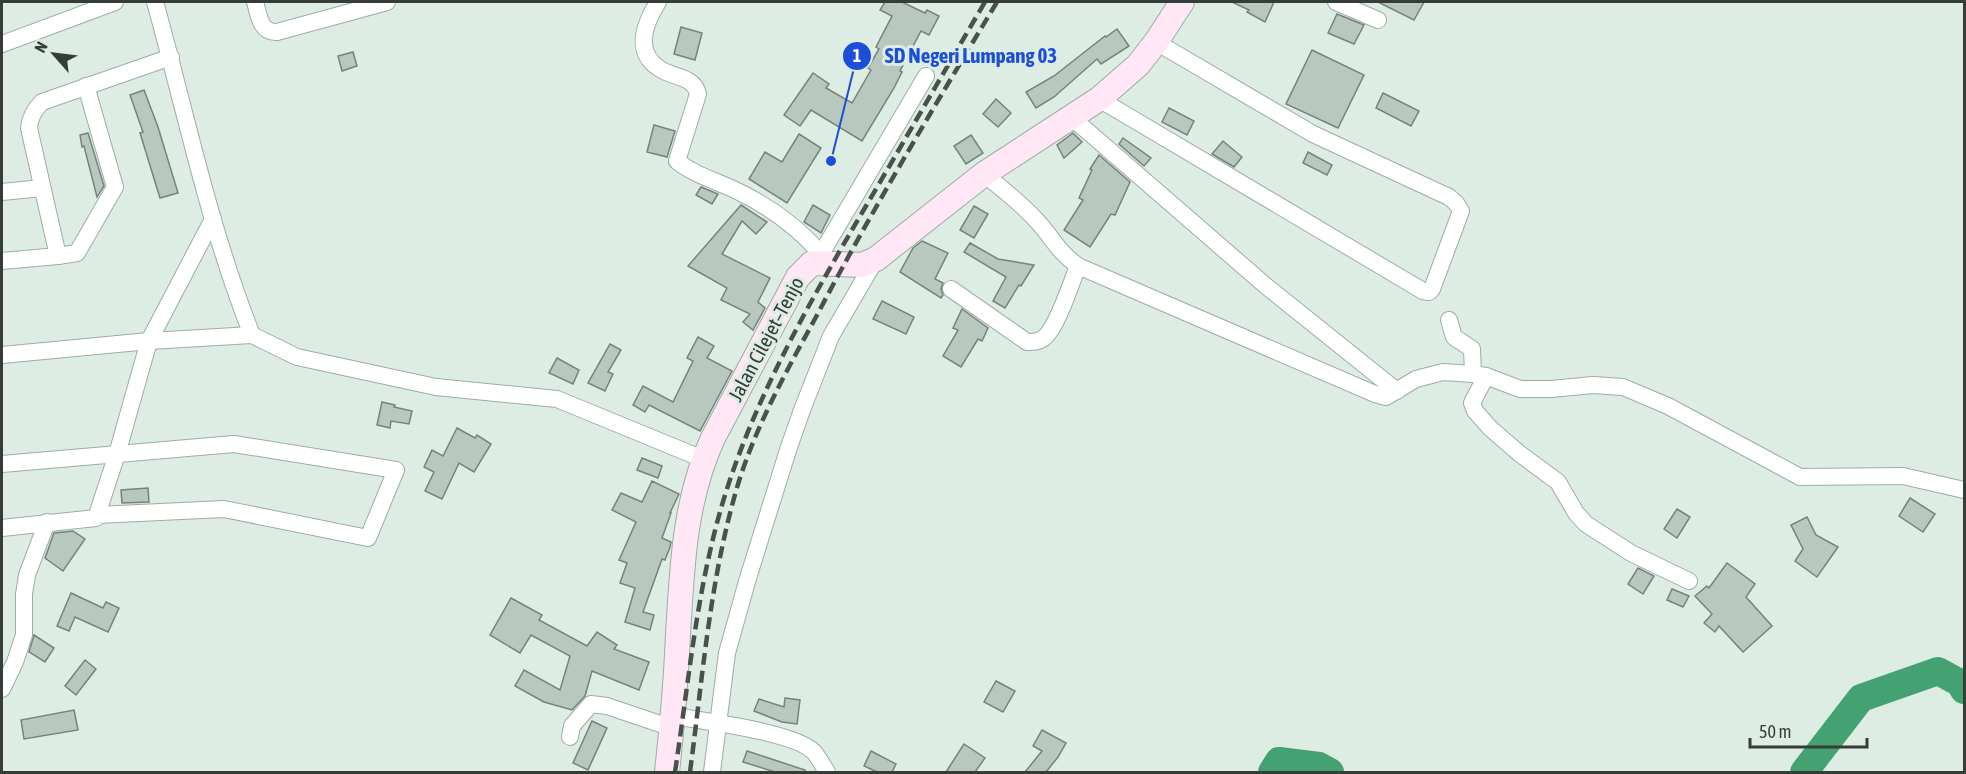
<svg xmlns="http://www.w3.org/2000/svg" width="1966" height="774" viewBox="0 0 1966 774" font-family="'Asap Condensed',sans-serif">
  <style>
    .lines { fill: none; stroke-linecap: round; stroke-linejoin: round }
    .river { stroke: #44a171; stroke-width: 28 }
    .building { fill: #b8c8be; stroke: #75847a; stroke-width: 1.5 }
    .minor-casing { stroke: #9dada3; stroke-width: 18 }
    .secondary-casing { stroke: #9dada3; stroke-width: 26 }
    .minor { stroke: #fff; stroke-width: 16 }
    .secondary { stroke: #ffe7f6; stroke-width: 24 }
    .rail { stroke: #49514c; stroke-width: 4.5; stroke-dasharray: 12 6; stroke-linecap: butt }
    .labels { text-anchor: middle; stroke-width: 6; stroke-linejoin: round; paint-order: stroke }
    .street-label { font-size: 20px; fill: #363d39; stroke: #ddede3 }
    .leader { fill: none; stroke: #1d4ed8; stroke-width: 2 }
    .callout-dot { fill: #1d4ed8; stroke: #ddede3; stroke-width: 2 }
    .mark-label { font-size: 18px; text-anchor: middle; font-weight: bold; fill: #fff }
    .callout-label { font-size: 21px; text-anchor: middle; font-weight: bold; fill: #1d4ed8; stroke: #ddede3; stroke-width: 6; stroke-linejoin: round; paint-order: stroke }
  </style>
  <rect width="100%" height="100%" fill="#ddede3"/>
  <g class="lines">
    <!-- river -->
    <g class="river">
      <path d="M1272,772L1279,761L1319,766L1330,772"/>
      <path d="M1804,772L1861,698L1938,671L1960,683L1964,690"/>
    </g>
  </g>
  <!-- building -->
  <g class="building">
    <path d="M885,2H902L925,13L927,10L939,16L929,35L921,31L900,71L902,72L894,88L862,141L811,110L800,126L784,115L813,73L829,84L826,88L852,103L871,70L868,68L879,49L876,47L892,16L880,10Z"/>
    <path d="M1232,2H1274L1265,22L1247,12L1249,10Z"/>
    <path d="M1378,2H1424L1414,20Z"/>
    <path d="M1337,14L1364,25L1354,44L1328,33Z"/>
    <path d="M681,27L702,33L695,60L674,54Z"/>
    <path d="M1117,29L1129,46L1101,64L1097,59L1054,97L1036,108L1026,92L1054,76L1105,36L1106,37Z"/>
    <path d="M1312,50L1364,75L1338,128L1286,104Z"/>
    <path d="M353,52L357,66L342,71L338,56Z"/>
    <path d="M144,90L158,127L178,193L160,198L140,133L143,132L130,95Z"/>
    <path d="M1383,93L1419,111L1411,126L1376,108Z"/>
    <path d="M996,99L1011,113L998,127L983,114Z"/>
    <path d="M1169,108L1194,121L1187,135L1162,122Z"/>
    <path d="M654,125L675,131L667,157L647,152Z"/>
    <path d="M88,133L104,186L97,197L84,146L82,147L80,135Z"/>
    <path d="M1073,133L1082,142L1064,158L1057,145Z"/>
    <path d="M799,134L821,148L787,203L749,179L765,152L782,162Z"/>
    <path d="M971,135L983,153L966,164L954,146Z"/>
    <path d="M1123,138L1151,158L1144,166L1119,144Z"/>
    <path d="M1223,141L1242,157L1234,167L1212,154Z"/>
    <path d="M1308,152L1332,165L1327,175L1303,163Z"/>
    <path d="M1099,155L1130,182L1115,215L1111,214L1090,247L1064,230L1083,200L1079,198L1092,170L1090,169Z"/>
    <path d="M701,187L718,194L712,204L696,195Z"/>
    <path d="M741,205L767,222L756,234L742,221L722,254L770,278L758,302L765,308L753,330L743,322L750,314L721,300L727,288L688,266Z"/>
    <path d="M813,205L830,215L821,233L804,222Z"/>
    <path d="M974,206L988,214L974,238L960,230Z"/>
    <path d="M922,241L948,253L935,279L943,283L941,289L943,295L941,298L900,272L913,248Z"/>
    <path d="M970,243L998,259L1034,265L1021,286L1019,285L1005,308L993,301L1006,277L964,252Z"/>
    <path d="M882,301L914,317L906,334L873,319Z"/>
    <path d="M962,309L988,328L982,341L978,339L961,367L943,356L958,330L953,328Z"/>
    <path d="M698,337L714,346L707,358L732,371L700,431L649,405L645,412L633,405L643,386L673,402L693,361L687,358Z"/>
    <path d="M610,344L621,350L608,372L613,374L605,391L588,383Z"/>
    <path d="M557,358L579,370L573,384L549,373Z"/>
    <path d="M382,402L395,405L394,407L412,411L409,424L391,421L390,428L377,425Z"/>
    <path d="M457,428L475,438L477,435L491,444L474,472L459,463L442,499L425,491L434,472L424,467L432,450L443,456Z"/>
    <path d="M642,458L662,466L658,478L637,470Z"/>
    <path d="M652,481L679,494L670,513H671L662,538L671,542L670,547L665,560L662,559L643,612L654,615L650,630L625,622L635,588L620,583L627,563L619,560L636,522L612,510L621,493L642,502Z"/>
    <path d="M148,488L149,502L122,503L121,490Z"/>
    <path d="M1910,498L1935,514L1923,532L1899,516Z"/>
    <path d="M1677,509L1690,517L1677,538L1664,529Z"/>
    <path d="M1807,517L1816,535L1838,547L1817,577L1795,561L1803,549L1791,525Z"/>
    <path d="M73,531L85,539L63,571L45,558L54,533Z"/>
    <path d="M1727,563L1755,584L1746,597L1772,626L1743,652L1719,626L1715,632L1704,623L1712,614L1695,596L1707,586L1709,588Z"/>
    <path d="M1638,568L1654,576L1643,594L1628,584Z"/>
    <path d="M1672,589L1689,596L1683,607L1667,600Z"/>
    <path d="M71,593L103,608L106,602L119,608L108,632L75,617L69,631L57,626Z"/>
    <path d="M511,598L542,615L539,620L587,646L597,632L617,645L614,649L649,662L639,690L592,671L585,696L572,710L544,702L515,686L524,670L560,690L570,656L531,635L520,653L490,635Z"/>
    <path d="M34,635L54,648L45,662L29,652Z"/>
    <path d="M85,660L96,669L76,695L65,686Z"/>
    <path d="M996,681L1015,691L1003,712L984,702Z"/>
    <path d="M785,698L800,700L797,724L782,722L754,711L759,699L784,707Z"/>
    <path d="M74,710L78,730L24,739L21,720Z"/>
    <path d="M592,721L607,728L588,770L573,763Z"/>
    <path d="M1042,730L1066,743L1058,757L1046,772H1025L1042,751L1033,746Z"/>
    <path d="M964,744L985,758L975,772H946Z"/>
    <path d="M747,751L805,770V772H775L743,762Z"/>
    <path d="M871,751L896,764L892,772H877L864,766Z"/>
  </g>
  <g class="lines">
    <defs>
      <g id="minor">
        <path d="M155,2C186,113 209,227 252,335"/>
        <path d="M255,2C259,15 260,33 277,32L387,2"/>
        <path d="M658,2C645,23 633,52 660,69C674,78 694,76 698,94L677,161C693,174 713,180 731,188C766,204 796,225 821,254"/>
        <path d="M1336,2L1378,20"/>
        <path d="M2,44L115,2"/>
        <path d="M1099,99L1423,291L1429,292L1432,289L1461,211L1456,203L1449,197L1313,134L1156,42"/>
        <path d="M1070,116L1266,286L1397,391"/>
        <path d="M984,174C1002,189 1021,203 1037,221C1053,238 1057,251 1078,266L1375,394L1386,397L1416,379L1443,372L1473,374L1486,376L1520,389H1551L1593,385L1623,387L1668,406L1800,477L1903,476L1964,490"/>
        <path d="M2,192L42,188"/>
        <path d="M58,256L77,253L115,187L86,86"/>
        <path d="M815,260L821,254L926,76"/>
        <path d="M2,261L58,256L29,128C30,117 34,110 42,102L171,57"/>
        <path d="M951,289L1027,342C1034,342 1039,342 1045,337C1058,325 1071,283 1078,266"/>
        <path d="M1449,320L1454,337L1472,349L1473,374"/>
        <path d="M2,355L149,341L252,335L297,357L436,387L557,399L703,459"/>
        <path d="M1486,376L1472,403L1475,411L1490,428L1520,454L1558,482L1576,513L1586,524L1631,553L1689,581"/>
        <path d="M2,464L234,444L396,470L368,538L224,509L97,515L96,518L2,528"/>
        <path d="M97,515L117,454L149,341L213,219"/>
        <path d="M2,689L15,662L24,635V594L27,575L47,522"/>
        <path d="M674,716C703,721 795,732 814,752C819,758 823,766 827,772"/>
        <path d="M570,737L572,726L591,704L607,706L672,728"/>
        <path d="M712,772L727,653L748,578L789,447L802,410L831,336L876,259"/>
      </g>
      <path id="secondary" d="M667,772C672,727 676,681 678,635C682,568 684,501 713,438L798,277L812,263L862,265L876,259L984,174L1099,99L1138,65L1156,42L1182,2"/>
    </defs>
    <!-- minor casing -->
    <use href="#minor" class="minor-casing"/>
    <!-- secondary casing -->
    <use href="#secondary" class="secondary-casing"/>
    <!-- minor -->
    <use href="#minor" class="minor"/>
    <!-- secondary -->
    <use href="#secondary" class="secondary"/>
    <!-- rail -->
    <g class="rail">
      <path d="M675,772C689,680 697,585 725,495C757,393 812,298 866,206C906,138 945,70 985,2"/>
      <path d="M690,772C703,675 710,576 739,481C757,424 787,370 816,317C872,210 935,105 997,2"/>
    </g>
  </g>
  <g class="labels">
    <!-- street labels -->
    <g class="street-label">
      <text transform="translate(766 339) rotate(-62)" y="7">Jalan Cilejet–Tenjo</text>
    </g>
  </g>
  <!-- callouts -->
  <path class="leader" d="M831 161L857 56"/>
  <g class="callout-dot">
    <circle cx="831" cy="161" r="6"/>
    <circle cx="857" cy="56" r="15"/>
  </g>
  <g class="mark-label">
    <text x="857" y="62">1</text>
  </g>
  <g class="callout-label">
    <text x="971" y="63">SD Negeri Lumpang 03</text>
  </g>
  <!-- border -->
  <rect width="1966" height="774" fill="none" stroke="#363d39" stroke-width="6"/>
  <!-- north arrow -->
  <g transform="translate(54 54) rotate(298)" stroke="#ddede3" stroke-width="4.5" paint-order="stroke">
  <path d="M0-4.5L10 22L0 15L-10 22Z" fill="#363d39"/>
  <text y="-9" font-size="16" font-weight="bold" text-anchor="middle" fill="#363d39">N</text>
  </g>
  <!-- scale -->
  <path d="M1750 738v9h117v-9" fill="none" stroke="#363d39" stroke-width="3"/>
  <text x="1759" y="738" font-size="18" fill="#363d39" stroke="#ddede3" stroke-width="4.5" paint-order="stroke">50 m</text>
</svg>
